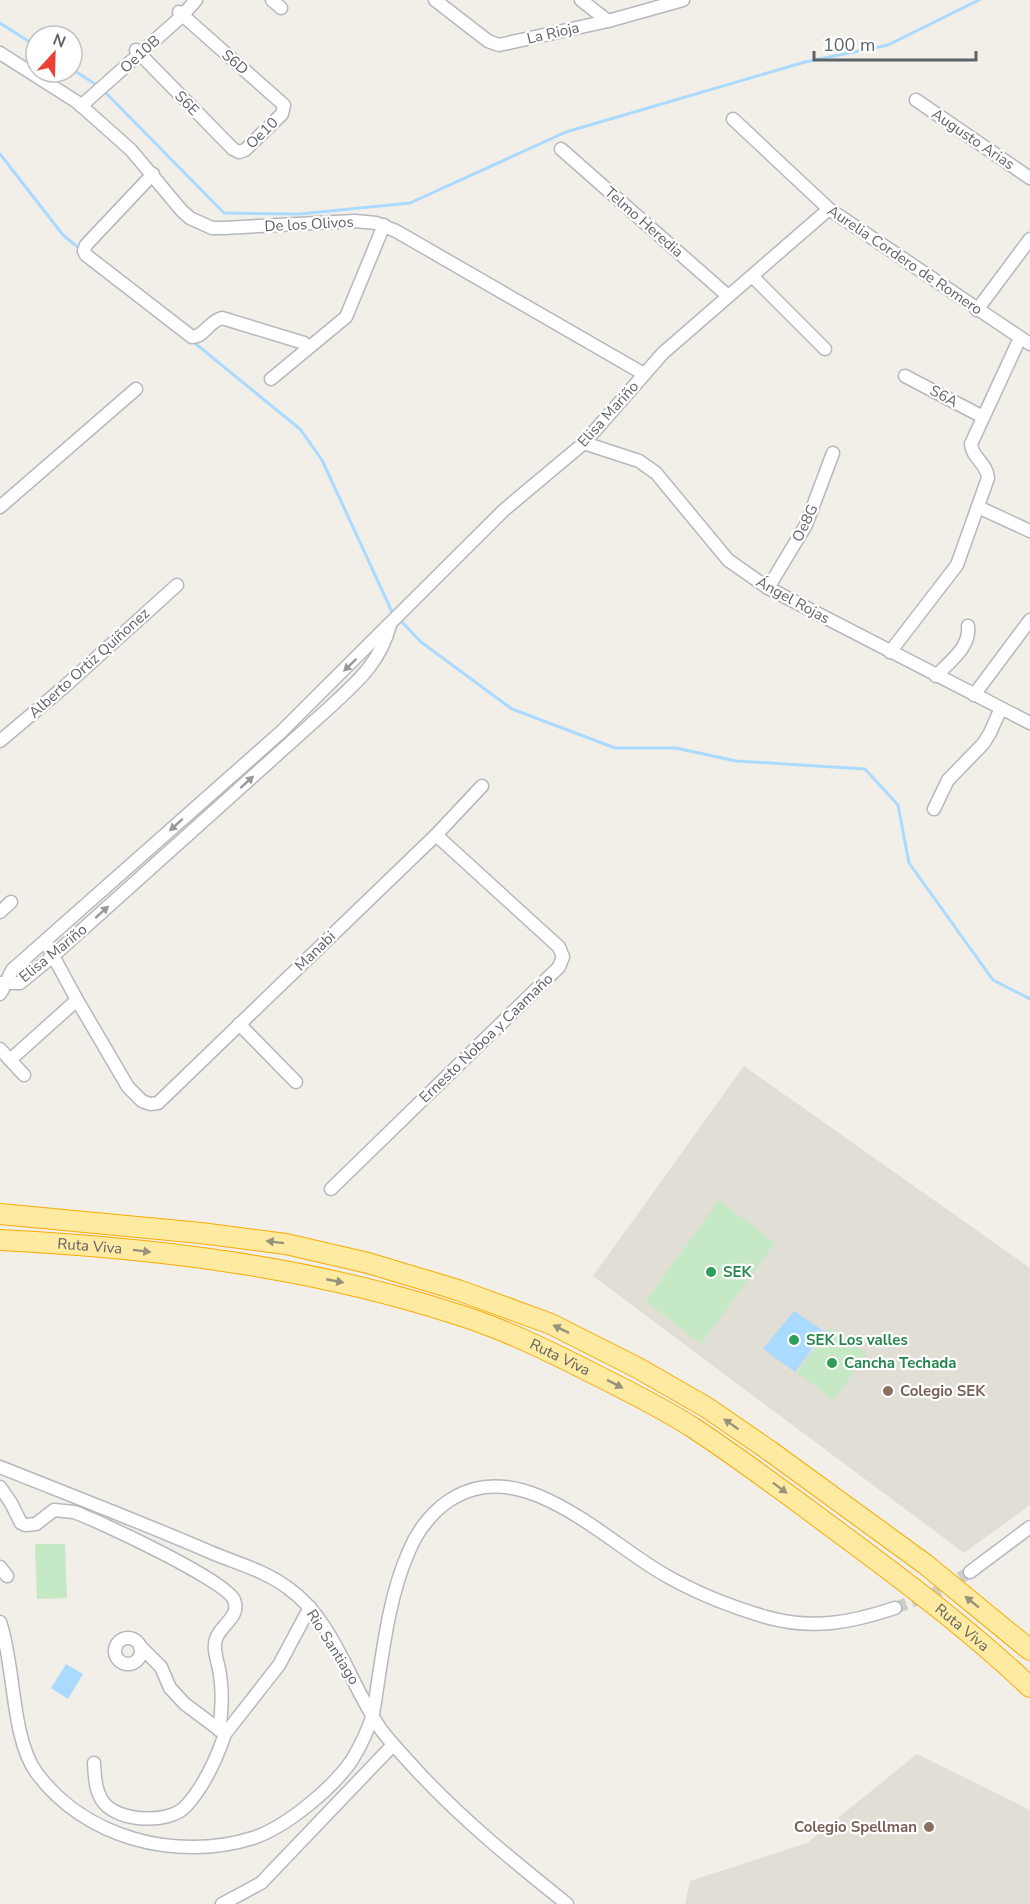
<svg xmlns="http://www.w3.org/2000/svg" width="1030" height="1904" viewBox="0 0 1030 1904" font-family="'Nunito Sans',sans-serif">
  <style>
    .education { fill: #e1ded6 }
    .green { fill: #c5e8c5 }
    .water { fill: #aadaff }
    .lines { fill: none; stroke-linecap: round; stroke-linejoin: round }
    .stream { stroke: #aadaff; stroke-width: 3 }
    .minor-tunnel { stroke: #ccccc8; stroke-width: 12; stroke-dasharray: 12 6; stroke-linecap: butt }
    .minor-casing { stroke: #b5b8bc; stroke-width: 15 }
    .trunk-casing { stroke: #f9ab00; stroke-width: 22 }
    .minor { stroke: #fff; stroke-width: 12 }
    .trunk { stroke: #feeaa1; stroke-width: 20 }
    .oneway { fill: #979a9d }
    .oneway2 { fill: #97927c }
    .leisure-dot { fill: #2e9e5b; stroke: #fff; stroke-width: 2 }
    .education-dot { fill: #8d6e63; stroke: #fff; stroke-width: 2 }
    .labels { text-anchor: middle; stroke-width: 4.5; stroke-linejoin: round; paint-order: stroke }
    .street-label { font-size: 15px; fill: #5f6368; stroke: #fff }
    .leisure-label { font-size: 15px; font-weight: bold; fill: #27864d; stroke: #fff; text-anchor: start }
    .education-label { font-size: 15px; font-weight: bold; fill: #785e54; stroke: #fff; text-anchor: start }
  </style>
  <rect width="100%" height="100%" fill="#f1efe8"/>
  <!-- education -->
  <g class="education">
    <path d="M744,1066L1030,1268V1505L964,1553L593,1276Z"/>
    <path d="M917,1754L1030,1810V1904H685L690,1881L807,1843Z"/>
  </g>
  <!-- green -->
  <g class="green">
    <path d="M719,1200L775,1243L701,1344L646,1301Z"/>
    <path d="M830,1327L867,1354L834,1400L797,1373Z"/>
    <path d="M35,1544H65L67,1598L37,1599Z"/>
  </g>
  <!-- water -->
  <g class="water">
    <path d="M794,1311L825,1332L795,1372L763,1349Z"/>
    <path d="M66,1664L83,1674L68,1699L51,1688Z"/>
  </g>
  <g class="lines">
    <!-- stream -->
    <g class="stream">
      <path d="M0,23L36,46"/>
      <path d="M72,69L98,86"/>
      <path d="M103,90L224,213L300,214L410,203L566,132L805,62L888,45L979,0"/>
      <path d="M0,154L63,235L80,249"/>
      <path d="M191,340L300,429L322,460L393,614"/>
      <path d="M398,618L421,642L512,709L615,748H676L736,761L865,769L898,805L909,863L993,980L1030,999"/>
    </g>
    <!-- minor-tunnel -->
    <path class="minor-tunnel" d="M895,1608L935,1593L970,1572"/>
    <defs>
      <g id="minor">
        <path d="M272,0L281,8"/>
        <path d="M435,0L488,41L499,45L608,21L683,0"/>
        <path d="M581,0L608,21"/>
        <path d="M136,50L233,149L239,152L245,150L282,114L284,105L179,12"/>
        <path d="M0,53L77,102L131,150L182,211L190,218L212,228H223L355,221L376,223L396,231L644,374"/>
        <path d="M916,100L1030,178"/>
        <path d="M81,106L182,16L196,0"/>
        <path d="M733,119L829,209L1030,344"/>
        <path d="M561,149L728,296"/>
        <path d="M153,174L86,245L84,251L86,255L192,337C204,337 209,321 222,318L304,343"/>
        <path d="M752,276L825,349"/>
        <path d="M977,310L1030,239"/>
        <path d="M905,376L983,417"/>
        <path d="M271,379L346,317L384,225"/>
        <path d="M584,443L639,461L656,473L728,560L768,588L1030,723"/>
        <path d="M0,507L136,389"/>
        <path d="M978,507L1030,531"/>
        <path d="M768,588L806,525L833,453"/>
        <path d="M890,652L957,565L988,478C987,463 972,458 971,444L1020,338"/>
        <path d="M936,676C949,662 971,647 968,626"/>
        <path d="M974,695L1030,620"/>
        <path d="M0,741L64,687L177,585"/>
        <path d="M934,809L948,780L983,744L990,733L1001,708"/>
        <path d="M0,912L11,902"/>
        <path d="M45,941L77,1000L128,1087L142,1101L150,1104L158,1103L436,835L482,786"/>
        <path d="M1,983H20L53,956L329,708C357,682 380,663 390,625"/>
        <path d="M6,983L12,970L281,732L504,510L584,443L663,353L829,209"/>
        <path d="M0,994L3,989L2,983"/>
        <path d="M239,1024L296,1082"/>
        <path d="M0,1049L24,1075"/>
        <path d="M10,1060L77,1000"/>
        <path d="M331,1189L559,967L563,957L559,947L436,835"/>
        <path d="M0,1467C70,1495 141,1522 210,1552C236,1563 266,1571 288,1588C335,1621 350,1686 382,1731C394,1746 408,1761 421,1775C466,1823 516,1863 567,1904"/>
        <path d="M0,1487L11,1503L21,1523L25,1525L36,1524L54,1510L74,1512C99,1521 227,1581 234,1600C241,1617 220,1625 216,1639C212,1650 219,1664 220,1675C223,1694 222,1711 219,1730"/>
        <path d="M0,1567L7,1576"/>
        <path d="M970,1572L1030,1527"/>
        <path d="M0,1622C15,1665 11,1737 36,1772C84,1838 176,1862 253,1838C286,1827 332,1789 352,1760C361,1745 368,1731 373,1714C382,1661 387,1600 409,1551C418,1529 435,1508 455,1497C525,1456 609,1544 665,1575C696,1593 732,1607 766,1617C812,1630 850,1623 895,1608"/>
        <circle cx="128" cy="1651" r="13"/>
        <path d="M140,1646L161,1667L170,1688L185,1704L225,1734L279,1665L310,1607"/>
        <path d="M94,1763C95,1778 95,1791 104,1803C120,1822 168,1824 185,1807C204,1787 216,1760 225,1734"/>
        <path d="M222,1904L261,1883L393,1745"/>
      </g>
      <g id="trunk">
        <path d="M0,1214L201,1233L286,1244L368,1263L458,1290L551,1324L638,1368L706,1407L770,1451L925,1564L1030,1650"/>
        <path id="s1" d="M0,1240C154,1248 308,1266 456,1314C504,1329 549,1351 594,1374C628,1391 663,1408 695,1429C745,1462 793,1498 841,1534C906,1582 971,1631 1030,1687"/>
      </g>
    </defs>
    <!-- minor casing -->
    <use href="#minor" class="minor-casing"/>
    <!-- trunk casing -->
    <use href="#trunk" class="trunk-casing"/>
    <!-- minor -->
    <use href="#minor" class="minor"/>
    <!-- trunk -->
    <use href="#trunk" class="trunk"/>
  </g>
  <!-- one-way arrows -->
  <defs><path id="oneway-solid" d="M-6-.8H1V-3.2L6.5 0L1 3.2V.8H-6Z" transform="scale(1.5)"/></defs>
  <g class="oneway">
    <use href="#oneway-solid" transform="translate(350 665) rotate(136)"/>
    <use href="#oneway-solid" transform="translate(247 782) rotate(-42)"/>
    <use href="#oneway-solid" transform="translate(176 825) rotate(138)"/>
    <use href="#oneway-solid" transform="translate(102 912) rotate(-42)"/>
  </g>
  <g class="oneway2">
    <use href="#oneway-solid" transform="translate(275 1242) rotate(-173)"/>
    <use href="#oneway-solid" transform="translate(142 1251) rotate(7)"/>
    <use href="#oneway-solid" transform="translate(335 1281) rotate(11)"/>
    <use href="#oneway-solid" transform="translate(561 1329) rotate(-154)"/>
    <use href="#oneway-solid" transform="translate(615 1384) rotate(27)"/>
    <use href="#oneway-solid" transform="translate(731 1424) rotate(-145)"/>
    <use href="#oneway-solid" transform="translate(780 1488) rotate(37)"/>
    <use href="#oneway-solid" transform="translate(972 1602) rotate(-141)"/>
  </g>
  <!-- markers -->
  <g class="leisure-dot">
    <circle cx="711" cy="1272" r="6"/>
    <circle cx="794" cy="1340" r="6"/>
    <circle cx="832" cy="1363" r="6"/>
  </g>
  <g class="education-dot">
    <circle cx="888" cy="1391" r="6"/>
    <circle cx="929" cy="1827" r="6"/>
  </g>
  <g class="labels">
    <!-- street labels -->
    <g class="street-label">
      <text transform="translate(553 33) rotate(-13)" y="5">La Rioja</text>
      <text transform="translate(140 54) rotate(-42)" y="5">Oe10B</text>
      <text transform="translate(235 62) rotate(41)" y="5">S6D</text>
      <text transform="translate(187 103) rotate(46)" y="5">S6E</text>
      <text transform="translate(262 133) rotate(-44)" y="5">Oe10</text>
      <text transform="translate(973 139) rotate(34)" y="5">Augusto Arias</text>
      <text transform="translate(644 222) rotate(41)" y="5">Telmo Heredia</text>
      <text transform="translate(309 224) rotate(-3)" y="5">De los Olivos</text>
      <text transform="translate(905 260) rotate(34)" y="5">Aurelia Cordero de Romero</text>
      <text transform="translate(944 396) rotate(28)" y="5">S6A</text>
      <text transform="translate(608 414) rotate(-48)" y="5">Elisa Mariño</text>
      <text transform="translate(805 523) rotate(-64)" y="5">Oe8G</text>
      <text transform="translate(793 600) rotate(29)" y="5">Ángel Rojas</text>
      <text transform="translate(89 663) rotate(-42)" y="5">Alberto Ortiz Quiñonez</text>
      <text transform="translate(315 951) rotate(-44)" y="5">Manabi</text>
      <text transform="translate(53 953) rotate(-39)" y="5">Elisa Mariño</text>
      <text transform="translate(486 1038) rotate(-44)" y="5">Ernesto Noboa y Caamaño</text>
      <text dy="5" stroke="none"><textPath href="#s1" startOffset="90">Ruta Viva</textPath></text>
      <text dy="5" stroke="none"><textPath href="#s1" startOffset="576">Ruta Viva</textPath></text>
      <text dy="5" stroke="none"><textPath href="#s1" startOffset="1062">Ruta Viva</textPath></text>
      <text transform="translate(333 1647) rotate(58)" y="5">Rio Santiago</text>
    </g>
    <!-- leisure labels -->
    <g class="leisure-label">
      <text x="723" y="1277">SEK</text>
      <text x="806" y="1345">SEK Los valles</text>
      <text x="844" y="1368">Cancha Techada</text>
    </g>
    <!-- education labels -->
    <g class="education-label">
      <text x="900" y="1396">Colegio SEK</text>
      <text x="917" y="1832" text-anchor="end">Colegio Spellman</text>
    </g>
  </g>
  <!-- north arrow -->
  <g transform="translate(54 54) rotate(22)"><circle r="28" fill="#ffffff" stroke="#bfc1c3" stroke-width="1.5"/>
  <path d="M0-4.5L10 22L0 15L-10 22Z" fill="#ea4335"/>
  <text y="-9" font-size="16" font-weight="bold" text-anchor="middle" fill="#5f6368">N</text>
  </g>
  <!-- scale -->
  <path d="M814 51v9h162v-9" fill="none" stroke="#5f6368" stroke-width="3"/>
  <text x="823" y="51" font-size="18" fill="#5f6368" stroke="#ffffff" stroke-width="4.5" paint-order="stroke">100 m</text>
</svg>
